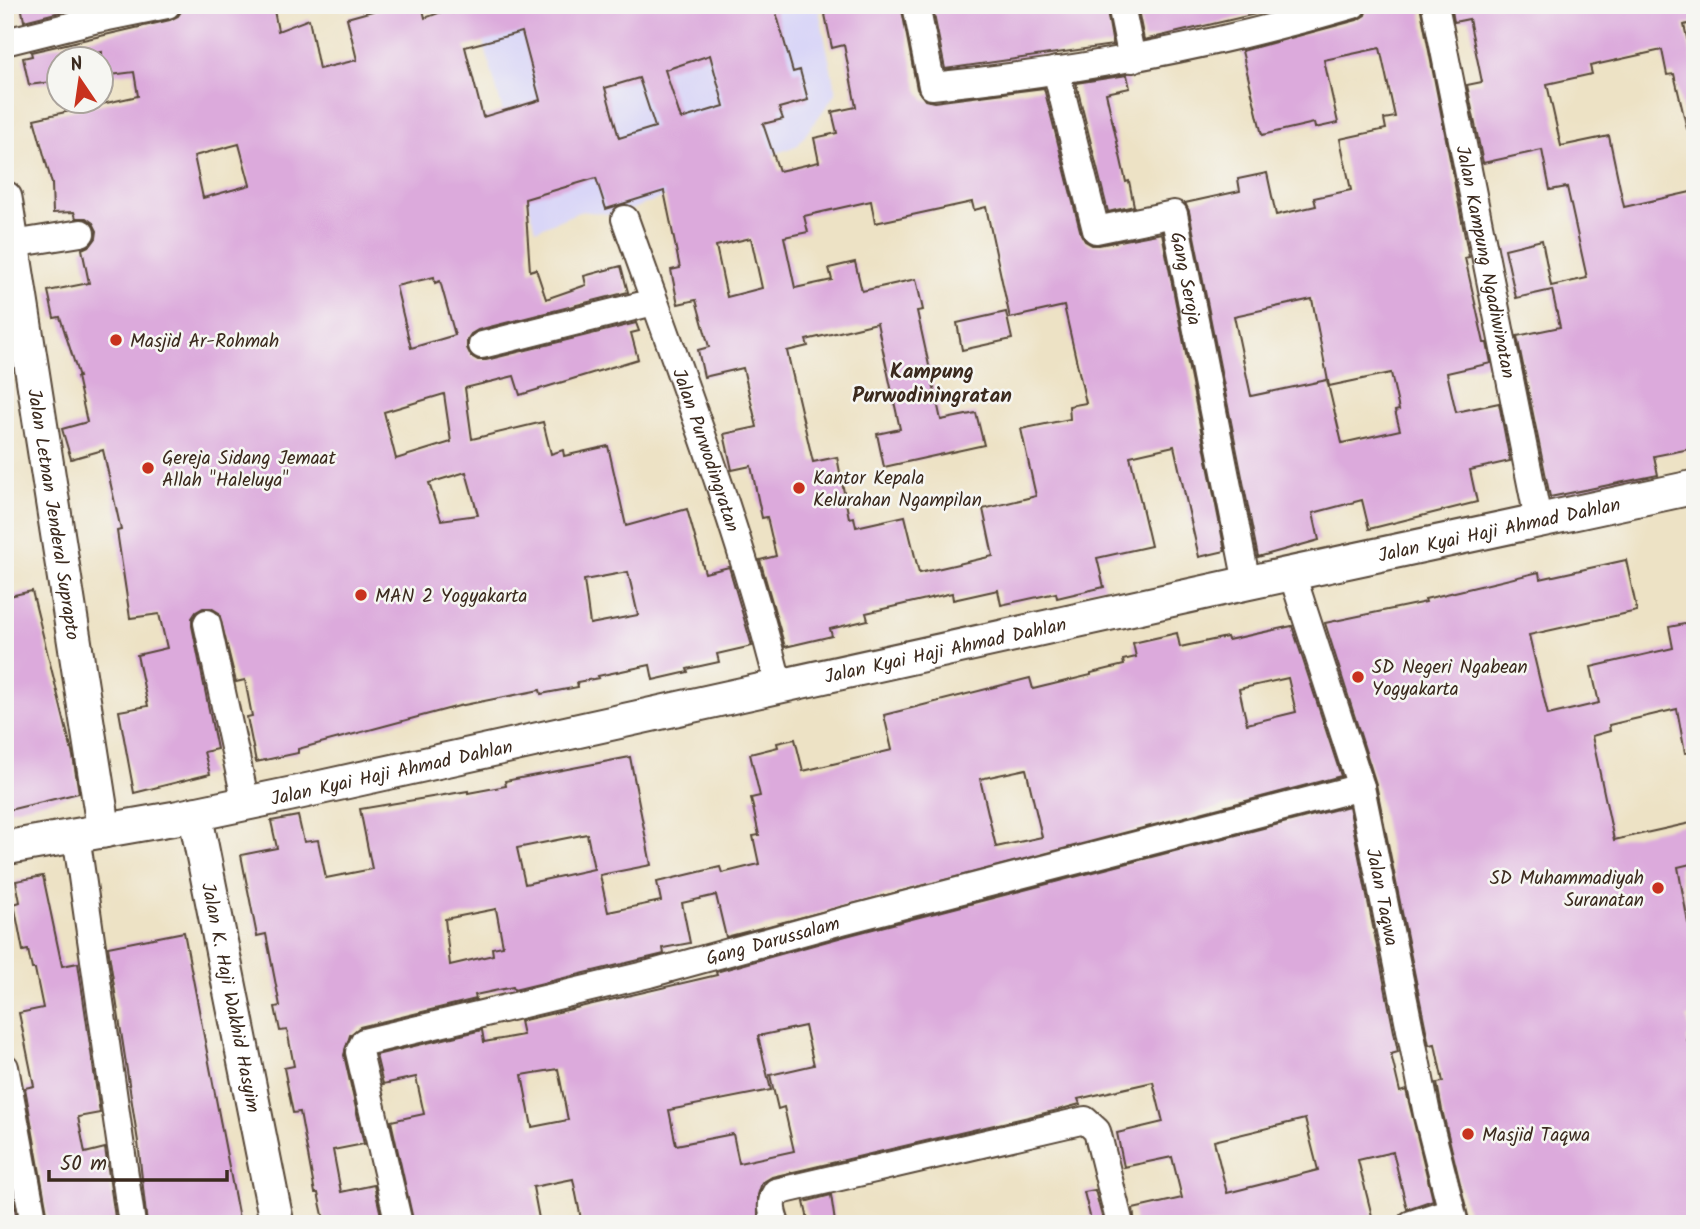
<svg xmlns="http://www.w3.org/2000/svg" width="1700" height="1229" viewBox="0 0 1700 1229" font-family="Kalam,sans-serif">
  <style>
    .built { fill: #d9d6f7 }
    .building { fill: #dcaadc; fill-rule: evenodd }
    .lines { fill: none; stroke-linecap: round; stroke-linejoin: round }
    .minor-casing { stroke: #564637; stroke-width: 30 }
    .major-casing { stroke: #564637; stroke-width: 37 }
    .minor { stroke: #fff; stroke-width: 26 }
    .major { stroke: #fff; stroke-width: 33 }
    .poi-dot { fill: #c8321e; stroke: #f6f6f2; stroke-width: 2.5 }
    .labels { text-anchor: middle; stroke-width: 5; stroke-linejoin: round; paint-order: stroke }
    .street-label { font-size: 19px; fill: #3b2a1e; stroke: #f6f6f2 }
    .poi-label { font-size: 19px; fill: #3b2a1e; stroke: #f6f6f2; text-anchor: start }
    .neighbourhood-label { font-size: 21px; font-weight: bold; fill: #3b2a1e; stroke: #f6f6f2 }
  </style>
  <rect width="100%" height="100%" fill="#f6f6f2"/>
  <filter id="ink" filterUnits="userSpaceOnUse"><feTurbulence type="fractalNoise" baseFrequency=".0143" numOctaves="2"/><feDisplacementMap in="SourceGraphic" scale="14" xChannelSelector="R" yChannelSelector="G"/><feConvolveMatrix kernelMatrix="1 2 1 2 8 2 1 2 1" color-interpolation-filters="sRGB"/></filter>
  <filter id="wash" filterUnits="userSpaceOnUse"><feTurbulence type="fractalNoise" baseFrequency=".00686" numOctaves="4" result="noise"/><feDisplacementMap in="SourceGraphic" scale="28" xChannelSelector="R" yChannelSelector="G"/><feGaussianBlur stdDeviation="1.57" result="paint"/><feColorMatrix in="noise" values="0 0 0 0 0 0 0 0 0 0 0 0 0 0 0 0 0 1.4 0 .05"/><feComposite in="paint" operator="in"/></filter>
  <g filter="url(#wash)">
    <rect width="100%" height="100%" fill="#ede2c5"/>
    <!-- built -->
    <path class="built" d="M473,5H818L836,93L798,145L617,215L581,211L536,230Z"/>
    <g id="blocks">
      <!-- building -->
      <g class="building">
        <path d="M21,5H88L24,21Z"/>
        <path d="M223,5H273L278,31L309,19L319,69L357,60L347,18L394,5H422L425,18L452,8L453,13L484,5H558L560,11L579,5H774L793,72L800,70L808,100L779,108L783,119L763,124L779,171L819,162L814,138L837,133L832,112L856,107L844,45L832,48L823,5H901L917,89L925,100L934,102L1044,88L1081,234L1085,241L1092,245H1099L1162,233L1225,551L1199,557L1174,446L1130,456L1151,546L1097,558L1104,587L1057,598L1056,593L1001,605L998,590L953,600L952,593L866,613L868,620L830,629L832,636L785,647L760,560L776,556L767,517L762,518L751,466L732,470L724,434L757,427L743,368L704,377L698,350L709,347L696,300L678,304L671,270L680,268L664,191L606,209L596,178L525,199L530,271L536,269L546,299L586,285L584,276L621,266L628,292L478,330L471,334L467,340V348L471,356L478,360H486L636,323L639,331L631,333L638,359L520,395L514,376L465,388L472,439L543,422L551,454L563,450L564,456L608,446L626,526L687,509L705,573L729,567L752,646L717,654L719,662L687,669L688,672L653,680L650,665L598,676L599,678L577,682L578,687L541,694L540,690L459,706L298,749V753L256,762L247,717L252,716L245,680L236,682L219,613L211,608H203L196,612L192,618V626L217,749L204,752L210,774L134,793L119,711L148,706L137,655L167,648L159,614L130,618L117,531L121,530L103,450L71,459L62,429L87,422L77,377H79L60,317L54,318L48,291L89,283L82,249L91,245L96,238L97,231L93,223L86,218H76L74,212L53,213L52,184L34,119L138,96L134,72L102,76V52L60,60V81L29,85L23,58L32,56L31,52L170,20L178,16L182,10ZM522,32L540,100L483,117L465,47ZM710,55L724,106L681,119L665,70ZM639,78L655,127L619,138L605,88ZM239,144L250,185L203,198L194,156ZM871,201L875,223L972,202L974,210L986,207L1010,318L1064,306L1086,403L1069,406L1070,419L1021,429L1036,496L983,509L993,556L919,573L905,516L856,527L854,517L849,518L837,457L813,462L787,351L808,346L806,340L877,323L900,429L877,434L884,467L984,445L976,413L941,420L917,311L923,310L916,279L862,291L855,262L829,268L832,280L795,288L784,237L808,232L804,216ZM751,238L762,288L727,297L716,246ZM434,277L435,283L440,281L455,335L411,348L396,286ZM444,394L451,442L396,459L384,412ZM466,472L478,515L441,520L429,483ZM628,572L638,615L590,624L584,580Z"/>
        <path d="M932,5H1106L1113,45L945,69Z"/>
        <path d="M1137,5H1206L1207,9L1225,5H1294L1144,40Z"/>
        <path d="M1368,5H1420L1469,257L1465,258L1484,343H1487L1491,363L1447,373L1456,412L1499,403L1510,461L1470,470L1477,502L1369,529L1362,500L1313,513L1319,540L1258,557L1189,211L1185,203L1240,191L1238,179L1267,173L1276,215L1316,206L1314,198L1351,190L1340,139L1386,129L1384,119L1395,117L1380,48L1324,60L1338,123L1315,128L1314,123L1262,135L1242,51L1357,20L1365,15ZM1312,299L1329,386L1391,373L1399,410L1395,411L1400,430L1342,443L1327,380L1251,396L1234,316Z"/>
        <path d="M1451,5H1695V22L1684,25L1695,72V128L1687,129L1674,74L1667,75L1662,50L1590,66L1592,74L1547,84L1561,146L1609,136L1624,207L1695,191V355L1689,357L1695,384V448L1654,456L1658,475L1550,497L1517,336L1560,327L1552,290L1516,298L1505,249L1542,240L1551,286L1587,278L1567,187L1550,190L1542,150L1483,163L1467,85L1482,82L1469,19L1454,22Z"/>
        <path d="M1127,75L1130,88L1106,93L1126,182L1129,181L1134,206L1108,212L1076,83Z"/>
        <path d="M1006,312L1012,339L962,350L957,323Z"/>
        <path d="M1626,560L1637,611L1529,635L1548,715L1599,703L1591,667L1673,648L1669,627L1695,622V752L1685,753L1677,709L1609,725L1610,731L1592,736L1614,840L1695,822V863L1678,867L1688,923L1695,922V1016L1687,1017L1691,1037L1687,1038L1695,1071V1224H1470L1442,1110L1437,1083L1443,1082L1435,1044L1429,1045L1376,784L1325,623L1426,602L1425,599L1539,572L1540,579Z"/>
        <path d="M32,591L73,756L79,793L5,811V597Z"/>
        <path d="M1292,626L1341,776L726,937L716,895L682,903L690,943L663,948L664,954L514,990L513,987L475,995L476,999L360,1027L350,1035L344,1055L364,1144L333,1150L341,1192L374,1185L383,1224H325L318,1193H315L300,1112L293,1113L284,1068L294,1066L287,1030L280,1031L275,1007L280,1006L266,934L257,936L241,855L277,848L271,821L298,816L304,842L318,840L326,878L372,869L360,809L468,791V793L506,786L505,781L630,757L651,865L600,875L608,912L661,901L657,882L720,867L722,873L759,864L753,836L759,835L751,798L760,796L750,754L778,747L777,743L795,739L803,771L892,750L884,715L1030,678L1033,689L1091,675V673L1124,665L1123,660L1136,657L1133,643L1177,633L1180,647L1227,637L1228,640ZM1288,678L1296,712L1247,724L1239,689ZM1026,769L1042,837L996,847L980,779ZM587,834L594,869L525,884L517,848ZM496,909L503,946L492,948L493,955L450,965L445,919Z"/>
        <path d="M1349,806L1398,1052L1391,1054L1400,1092L1406,1090L1433,1200L1407,1209L1393,1152L1358,1160L1374,1224H1135L1133,1209L1182,1198L1172,1157L1124,1167L1117,1133L1163,1122L1153,1082L1078,1099L1080,1104L1058,1110L772,1177L762,1183L758,1195V1220L737,1224H582L573,1179L533,1187L540,1224H414L391,1121L424,1114L416,1077L383,1084L376,1055L482,1030L484,1042L523,1035L520,1021L717,975L716,972L846,936ZM805,1026L814,1065L770,1075L778,1109L784,1107L794,1151L739,1163L733,1134L676,1145L669,1110L771,1090L758,1036ZM558,1069L568,1120L532,1127L522,1075ZM1305,1119L1318,1170L1227,1193L1214,1141Z"/>
        <path d="M43,876L62,966L78,963L100,1113L78,1117L85,1153L105,1148L116,1224H49L25,1088L34,1086L19,1013L43,1008L35,969H32L28,950L23,951L14,904L20,902L16,881Z"/>
        <path d="M184,932L240,1224H147L138,1142L108,947Z"/>
        <path d="M5,1155L18,1224H5Z"/>
        <path d="M1095,1190L1104,1224H1092L1084,1192Z"/>
        <path d="M831,1195L835,1222L809,1224L804,1202Z"/>
      </g>
    </g>
  </g>
  <g filter="url(#ink)">
    <use href="#blocks" fill-opacity="0" stroke="#564637" stroke-width="2"/>
    <g class="lines">
      <defs>
        <g id="minor">
          <path d="M916,5L932,86C1076,72 1214,46 1353,5"/>
          <path d="M1121,5L1132,59"/>
          <path id="s1" d="M1435,5L1538,519"/>
          <path d="M5,42L98,19L167,5"/>
          <path id="s2" d="M1056,70L1096,230L1174,214L1247,583"/>
          <path id="s3" d="M625,219C680,373 739,527 779,686"/>
          <path d="M13,244L81,233"/>
          <path d="M482,345L654,302"/>
          <path id="s4" d="M1292,574L1361,787L1427,1114L1455,1224"/>
          <path d="M207,623L246,803"/>
          <path d="M76,835L132,1224"/>
          <path d="M5,1067L34,1224"/>
          <path id="s5" d="M399,1224L359,1052L364,1042L649,974L842,921L1361,787"/>
          <path d="M776,1224C772,1212 769,1203 776,1192L1085,1120L1097,1131L1120,1224"/>
          <path d="M1411,1224L1451,1211"/>
        </g>
        <g id="major">
          <path id="s6" d="M5,198L104,831"/>
          <path id="s7" d="M195,814L277,1224"/>
          <path id="s8" d="M5,848L176,818L291,794L1247,583L1695,487"/>
        </g>
      </defs>
      <!-- minor casing -->
      <use href="#minor" class="minor-casing"/>
      <!-- major casing -->
      <use href="#major" class="major-casing"/>
      <!-- minor -->
      <use href="#minor" class="minor"/>
      <!-- major -->
      <use href="#major" class="major"/>
    </g>
  </g>
  <!-- markers -->
  <g class="poi-dot">
    <circle cx="116" cy="340" r="7"/>
    <circle cx="148" cy="468" r="7"/>
    <circle cx="799" cy="488" r="7"/>
    <circle cx="361" cy="595" r="7"/>
    <circle cx="1358" cy="677" r="7"/>
    <circle cx="1658" cy="888" r="7"/>
    <circle cx="1468" cy="1134" r="7"/>
  </g>
  <g class="labels">
    <!-- street labels -->
    <g class="street-label">
      <text dy="7" stroke="none"><textPath href="#s1" startOffset="262">Jalan Kampung Ngadiwinatan</textPath></text>
      <text dy="7" stroke="none"><textPath href="#s2" startOffset="310">Gang Seroja</textPath></text>
      <text dy="7" stroke="none"><textPath href="#s3" startOffset="245">Jalan Purwodingratan</textPath></text>
      <text dy="7" stroke="none"><textPath href="#s6" startOffset="320">Jalan Letnan Jenderal Suprapto</textPath></text>
      <text dy="7" stroke="none"><textPath href="#s8" startOffset="1528">Jalan Kyai Haji Ahmad Dahlan</textPath></text>
      <text dy="7" stroke="none"><textPath href="#s8" startOffset="961">Jalan Kyai Haji Ahmad Dahlan</textPath></text>
      <text dy="7" stroke="none"><textPath href="#s8" startOffset="394">Jalan Kyai Haji Ahmad Dahlan</textPath></text>
      <text dy="7" stroke="none"><textPath href="#s4" startOffset="336">Jalan Taqwa</textPath></text>
      <text dy="7" stroke="none"><textPath href="#s5" startOffset="609">Gang Darussalam</textPath></text>
      <text dy="7" stroke="none"><textPath href="#s7" startOffset="187">Jalan K. Haji Wakhid Hasyim</textPath></text>
    </g>
    <!-- poi labels -->
    <g class="poi-label">
      <text x="130" y="347">Masjid Ar-Rohmah</text>
      <text x="162" y="464">Gereja Sidang Jemaat<tspan x="162" dy="22">Allah "Haleluya"</tspan></text>
      <text x="813" y="484">Kantor Kepala<tspan x="813" dy="22">Kelurahan Ngampilan</tspan></text>
      <text x="375" y="602">MAN 2 Yogyakarta</text>
      <text x="1372" y="673">SD Negeri Ngabean<tspan x="1372" dy="22">Yogyakarta</tspan></text>
      <text x="1644" y="884" text-anchor="end">SD Muhammadiyah<tspan x="1644" dy="22">Suranatan</tspan></text>
      <text x="1482" y="1141">Masjid Taqwa</text>
    </g>
    <!-- neighbourhood labels -->
    <g class="neighbourhood-label">
      <text x="932" y="378">Kampung<tspan x="932" dy="24">Purwodiningratan</tspan></text>
    </g>
  </g>
  <!-- margin -->
  <rect width="1700" height="1229" fill="none" stroke="#f6f6f2" stroke-width="28"/>
  <!-- north arrow -->
  <g transform="translate(80 80) rotate(347)"><circle r="33" fill="#f6f6f2" stroke="#aba49d" stroke-width="2"/>
  <path d="M0-5L12 26L0 18L-12 26Z" fill="#c8321e"/>
  <text y="-10" font-size="19" font-weight="bold" text-anchor="middle" fill="#3b2a1e">N</text>
  </g>
  <!-- scale -->
  <path d="M49 1170v10h178v-10" fill="none" stroke="#3b2a1e" stroke-width="3.5"/>
  <text x="60" y="1170" font-size="21" fill="#3b2a1e" stroke="#f6f6f2" stroke-width="5" paint-order="stroke">50 m</text>
</svg>
